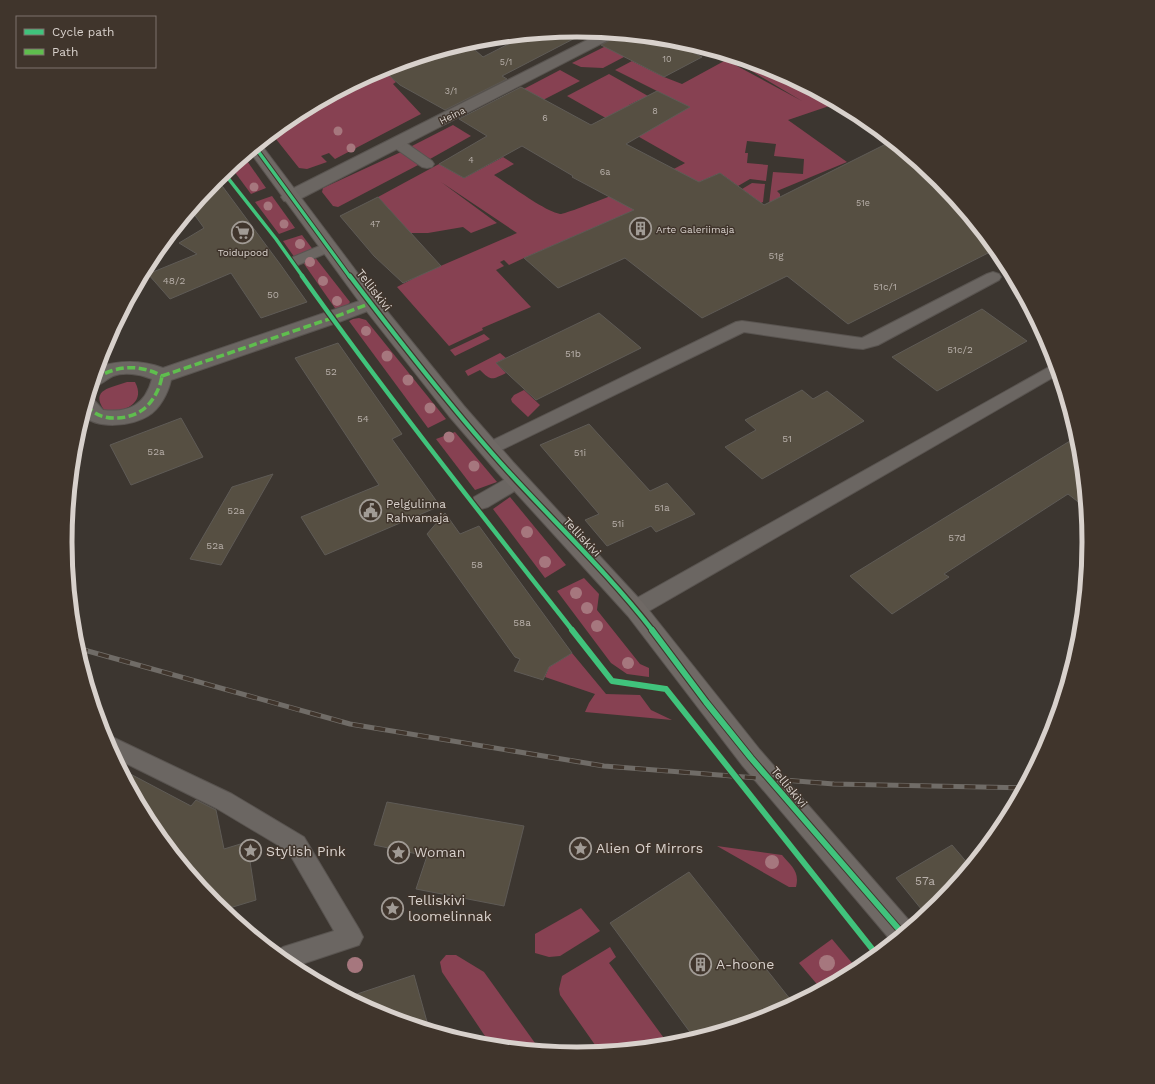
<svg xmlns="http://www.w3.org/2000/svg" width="1155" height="1084" viewBox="0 0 1155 1084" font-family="'Work Sans',sans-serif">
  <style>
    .green { fill: #874152 }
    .building { fill: #564f42; stroke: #5f5b56 }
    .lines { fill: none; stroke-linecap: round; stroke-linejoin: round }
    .lane-casing { stroke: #595450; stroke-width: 2 }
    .street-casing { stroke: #595450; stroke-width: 2 }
    .secondary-casing { stroke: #595450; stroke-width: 2 }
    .lane { fill: #6b6662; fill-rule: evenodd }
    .street { fill: #6b6662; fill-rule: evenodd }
    .secondary { fill: #6f6965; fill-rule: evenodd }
    .rail-casing { stroke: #706c67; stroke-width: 5 }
    .rail { stroke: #40352c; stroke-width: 3.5; stroke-dasharray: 11; stroke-linecap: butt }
    .quiet { stroke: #5fbe4e; stroke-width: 3.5; stroke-dasharray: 8 3.5; stroke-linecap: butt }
    .cycleway-far2-casing { stroke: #40352c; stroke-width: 5.5 }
    .cycleway-far1-casing { stroke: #40352c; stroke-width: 7 }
    .cycleway-casing { stroke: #40352c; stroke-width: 8 }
    .cycleway-far2 { stroke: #40c37c; stroke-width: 3.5 }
    .cycleway-far1 { stroke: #40c37c; stroke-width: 4.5 }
    .cycleway { stroke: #40c37c; stroke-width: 6 }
    .tree { fill: #a6777e }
    .labels { text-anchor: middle; stroke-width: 3; stroke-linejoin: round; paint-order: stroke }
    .far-number-label { font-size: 9px; fill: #b8b0aa }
    .far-street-label { font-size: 10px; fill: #d8d1cc; stroke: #40352c }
    .far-poi-label { font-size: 10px; fill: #d8d1cc; stroke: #40352c; text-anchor: start }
    .number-label { font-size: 10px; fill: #b8b0aa }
    .street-label { font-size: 12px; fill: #d8d1cc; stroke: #40352c }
    .poi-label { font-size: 12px; fill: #d8d1cc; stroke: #40352c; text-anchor: start }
    .near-number-label { font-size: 12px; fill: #b8b0aa }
    .near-poi-label { font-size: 14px; fill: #d8d1cc; stroke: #40352c; text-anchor: start }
    .rim { fill: none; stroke: #d8d1cc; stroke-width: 5 }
  </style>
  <rect width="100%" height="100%" fill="#3c3630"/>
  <!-- green -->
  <g class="green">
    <path d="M628,35L660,38L603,68L581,67L572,63Z"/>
    <path d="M726,60L802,101L738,63L744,60L774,69L838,103L788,120L847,162L777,191L780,194V199L769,204L773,172L803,174L804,159L774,156L776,144L747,141L745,153H748L747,163L768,165L766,181L750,179L738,186L720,173L524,258L509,265L504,260L500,262L504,266L496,270L531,307L482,328L483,330L449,346L397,287L422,274L517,233L441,182L497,223L471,233L463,227L428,233H410L378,197L439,164L464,178L503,157L514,164L494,175C510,185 544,211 560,214C567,215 675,170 685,163L567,96L609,74L648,96L641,101L639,100L629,105L689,107L615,70L632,61L664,77L682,84Z"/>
    <path d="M382,69L396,82L393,84L421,114L335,159L329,153L321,156L327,162L307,169L299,168L272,134L293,116Z"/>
    <path d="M560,70L580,81L510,117L491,106Z"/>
    <path d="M453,125L471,136L430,159L410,147Z"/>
    <path d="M401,152L420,164L338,207L333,206L322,192L323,188Z"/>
    <path d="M245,158L266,188L251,194L231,167L240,160Z"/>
    <path d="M752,183L765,184L763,202L761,203L742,189Z"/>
    <path d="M272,196L295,228L279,234L255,202Z"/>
    <path d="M302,235L314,251L295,258L283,241Z"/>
    <path d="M314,256L350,302L347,306L337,311L302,261Z"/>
    <path d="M359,318L366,320L446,419L428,428L349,321L353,319Z"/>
    <path d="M484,334L490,339L455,356L450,350Z"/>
    <path d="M500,353L506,358L496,363L506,373C492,380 491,381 480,370L468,376L465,371Z"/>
    <path d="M127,382H135C147,404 122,414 104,410C90,389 111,388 127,382Z"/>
    <path d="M524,390L540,405L528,417L512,402L511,399L514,395Z"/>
    <path d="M455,432L497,482L475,490L436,439Z"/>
    <path d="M510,497L566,565L545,578L493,509Z"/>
    <path d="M584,578L599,594L597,610L640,664L649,668V677L627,674L611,663L557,591Z"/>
    <path d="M572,653L606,694L640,695L651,710L672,720L585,712L589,703L595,694L545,677L549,667Z"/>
    <path d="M717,846L782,855C791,866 800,871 796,887H789Z"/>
    <path d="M581,908L600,931L560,956L549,957L535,953V934Z"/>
    <path d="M832,939L858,970L821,989L799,963Z"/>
    <path d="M610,947L616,957L609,963L669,1045L600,1052L560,995L559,989L562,976Z"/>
    <path d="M446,955H456L484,972L540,1050L491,1045L442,972L440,962Z"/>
  </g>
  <!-- building -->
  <g class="building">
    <path d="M578,30L599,32L587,38L581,35L502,76L507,79L445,110L400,85L382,69L467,43L483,57L526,35Z"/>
    <path d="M621,34L666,39L702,57L664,77L601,45Z"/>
    <path d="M521,87L591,125L657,91L690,107L626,144L699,182L720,173L764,205L892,141L940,180L996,249L848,324L787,276L702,318L625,258L558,288L524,258L634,210L572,177L573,176L522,146L464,178L439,164L487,136L459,119Z"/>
    <path d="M217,179L280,264L307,302L261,318L231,273L170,299L148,274L197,254L179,243L204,228L191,210Z"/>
    <path d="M378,197L441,266L403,283L374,256L340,216Z"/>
    <path d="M982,309L1027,341L937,391L892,357Z"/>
    <path d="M599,313L641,348L536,400L496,363Z"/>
    <path d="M338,343L402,434L392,439L440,506L325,555L301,517L379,485L295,358Z"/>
    <path d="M802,390L813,399L827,391L864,421L762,479L725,447L756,430L745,420Z"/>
    <path d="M181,418L203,457L131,485L110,445Z"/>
    <path d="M589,424L650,491L667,483L695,514L656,532L651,526L607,546L585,520L599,514L540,445Z"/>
    <path d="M1078,436L1080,442L1086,508L1068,494L944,574L949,577L892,614L850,576Z"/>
    <path d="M273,474L221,565L190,559L232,487Z"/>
    <path d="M445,513L460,534L479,526L572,653L549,667L543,680L514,671L520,659L515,657L427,534Z"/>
    <path d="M121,769L191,806L196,800L216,810L224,849L247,842L256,900L223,910L215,904L152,826Z"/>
    <path d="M387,802L524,826L504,906L416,889L427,856L374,845Z"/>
    <path d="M952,845L970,866L939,904L926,915L896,878Z"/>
    <path d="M689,872L794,1004L773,1015L695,1039L610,923Z"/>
    <path d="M414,975L429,1029L381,1015L348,997Z"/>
  </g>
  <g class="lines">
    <defs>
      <g id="lane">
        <path d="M397,139L402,140L432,161L434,164L432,167L427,168L422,167L392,146L390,143L392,140Z"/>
        <path d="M329,242L334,244L337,247L334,250L298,265L293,263L290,260L293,257Z"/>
        <path d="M993,272L999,274L1001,277L999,280L878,345L863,349L852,348L744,332L495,453L489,455L483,453L480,449L483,445L736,322L742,321L862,338L987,274Z"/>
        <path d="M1056,363L1059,374L642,615L635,617L628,615L625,609L628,603Z"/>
        <path d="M517,474L523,476L526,481L523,486L488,507L481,509L474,507L472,502L474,497L511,476Z"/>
        <path d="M108,735L232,794L304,837L359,929L363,937L359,945L293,967L274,952L283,947L334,931L288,851L216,808L115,758L104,738V736Z"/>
      </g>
      <g id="street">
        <path d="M603,32L620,34L296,201L290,202L284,201L281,197L284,193Z"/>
        <path d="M371,297L378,299L380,303L378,307L339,322L171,380C168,393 160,409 148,416C132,426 97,430 83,415L89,399L94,400L103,410C129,413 145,405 152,379L149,378C139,374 124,372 113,376C106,379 102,386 93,385L98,367C121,360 141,360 163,368Z"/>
      </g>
      <path id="secondary" d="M260,143L374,295L464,406L513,462L644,604L760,750L913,925L893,943L742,765L628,616L498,473L449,416L361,304L250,152Z"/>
    </defs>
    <!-- lane casing -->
    <use href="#lane" class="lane-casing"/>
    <!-- street casing -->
    <use href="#street" class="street-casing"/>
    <!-- secondary casing -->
    <use href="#secondary" class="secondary-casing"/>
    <!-- lane -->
    <use href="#lane" class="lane"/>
    <!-- street -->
    <use href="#street" class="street"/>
    <!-- secondary -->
    <use href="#secondary" class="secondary"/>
    <defs>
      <path id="rail" d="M77,648L350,724L604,766L834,784L1024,788"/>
    </defs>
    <!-- rail casing -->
    <use href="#rail" class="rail-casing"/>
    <!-- rail -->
    <use href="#rail" class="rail"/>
    <!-- quiet -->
    <g class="quiet">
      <path d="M162,376L332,318L371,303"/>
      <path d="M95,379C116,365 140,364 162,376"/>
      <path d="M87,405C98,423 130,421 145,408C154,400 160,388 162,376"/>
    </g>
    <defs>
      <g id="cycleway-far2">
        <path d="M255,147L350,277"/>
        <path d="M224,173L276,239L303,277"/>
      </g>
      <g id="cycleway-far1">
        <path d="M302,276C388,397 481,514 573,631"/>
        <path d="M350,276C400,342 451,408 506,469C555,523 608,573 653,631"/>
      </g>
      <g id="cycleway">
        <path d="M572,630L612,681L666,689L877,955"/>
        <path d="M652,630L706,702L751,758L903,934"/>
      </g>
    </defs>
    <!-- cycleway-far2 casing -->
    <use href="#cycleway-far2" class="cycleway-far2-casing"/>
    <!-- cycleway-far1 casing -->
    <use href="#cycleway-far1" class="cycleway-far1-casing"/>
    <!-- cycleway casing -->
    <use href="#cycleway" class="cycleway-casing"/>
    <!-- cycleway-far2 -->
    <use href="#cycleway-far2" class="cycleway-far2"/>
    <!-- cycleway-far1 -->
    <use href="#cycleway-far1" class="cycleway-far1"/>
    <!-- cycleway -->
    <use href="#cycleway" class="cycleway"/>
  </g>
  <!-- trees -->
  <g class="tree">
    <circle cx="338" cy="131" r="4.5"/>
    <circle cx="351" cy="148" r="4.5"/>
    <circle cx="254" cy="187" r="4.5"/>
    <circle cx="268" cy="206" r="4.5"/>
    <circle cx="284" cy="224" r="4.5"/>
    <circle cx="300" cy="244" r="5"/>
    <circle cx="310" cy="262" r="5"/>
    <circle cx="323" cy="281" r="5"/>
    <circle cx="337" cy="301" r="5"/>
    <circle cx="366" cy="331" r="5"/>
    <circle cx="387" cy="356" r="5.5"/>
    <circle cx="408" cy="380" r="5.5"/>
    <circle cx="430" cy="408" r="5.5"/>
    <circle cx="449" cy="437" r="5.5"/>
    <circle cx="474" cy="466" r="5.5"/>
    <circle cx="527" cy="532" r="6"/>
    <circle cx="545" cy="562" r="6"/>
    <circle cx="576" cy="593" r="6"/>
    <circle cx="587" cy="608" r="6"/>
    <circle cx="597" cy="626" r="6"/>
    <circle cx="628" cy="663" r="6"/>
    <circle cx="772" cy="862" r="7"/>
    <circle cx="827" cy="963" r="8"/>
    <circle cx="355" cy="965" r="8"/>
  </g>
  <!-- icons -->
  <defs>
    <symbol id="building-ring" viewBox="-11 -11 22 22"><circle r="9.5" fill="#40352c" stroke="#a19b95" stroke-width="1.5"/><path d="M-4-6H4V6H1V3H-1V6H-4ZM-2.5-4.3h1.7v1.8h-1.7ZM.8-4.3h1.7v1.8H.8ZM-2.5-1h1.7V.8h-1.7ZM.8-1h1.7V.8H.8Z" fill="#a19b95"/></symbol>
    <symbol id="supermarket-ring" viewBox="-11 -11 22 22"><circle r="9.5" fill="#40352c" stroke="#a19b95" stroke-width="1.5"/><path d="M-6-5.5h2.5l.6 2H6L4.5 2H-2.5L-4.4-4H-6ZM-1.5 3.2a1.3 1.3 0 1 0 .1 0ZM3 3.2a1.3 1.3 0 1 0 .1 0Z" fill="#a19b95"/></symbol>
    <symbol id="civic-ring" viewBox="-11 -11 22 22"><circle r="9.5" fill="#40352c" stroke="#a19b95" stroke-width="1.5"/><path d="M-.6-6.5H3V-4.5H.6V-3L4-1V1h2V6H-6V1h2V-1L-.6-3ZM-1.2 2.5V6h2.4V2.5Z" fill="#a19b95"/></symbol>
    <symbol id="sight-ring" viewBox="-11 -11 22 22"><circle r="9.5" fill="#40352c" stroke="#a19b95" stroke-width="1.5"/><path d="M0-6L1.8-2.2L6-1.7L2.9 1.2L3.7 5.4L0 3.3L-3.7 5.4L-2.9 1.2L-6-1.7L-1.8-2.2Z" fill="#a19b95"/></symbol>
  </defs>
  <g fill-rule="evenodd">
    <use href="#building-ring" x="628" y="216" width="25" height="25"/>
    <use href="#supermarket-ring" x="230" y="220" width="25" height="25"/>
    <use href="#civic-ring" x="358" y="498" width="25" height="25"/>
    <use href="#sight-ring" x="568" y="836" width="25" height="25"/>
    <use href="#sight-ring" x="238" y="838" width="25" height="25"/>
    <use href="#sight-ring" x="386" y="840" width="25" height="25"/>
    <use href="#sight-ring" x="380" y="896" width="25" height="25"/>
    <use href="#building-ring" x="688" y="952" width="25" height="25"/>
  </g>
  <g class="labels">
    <!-- far-number labels -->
    <g class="far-number-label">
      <text x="667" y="62">10</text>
      <text x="506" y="65">5/1</text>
      <text x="451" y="94">3/1</text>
      <text x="655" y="114">8</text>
      <text x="545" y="121">6</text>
      <text x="471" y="163">4</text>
      <text x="605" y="175">6a</text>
      <text x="863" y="206">51e</text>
      <text x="375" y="227">47</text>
    </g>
    <!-- far-street labels -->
    <g class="far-street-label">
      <text transform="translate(452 115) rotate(-27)" y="4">Heina</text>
    </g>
    <!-- far-poi labels -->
    <g class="far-poi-label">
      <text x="656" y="233">Arte Galeriimaja</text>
      <text x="243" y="256" text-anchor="middle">Toidupood</text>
    </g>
    <!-- number labels -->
    <g class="number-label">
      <text x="776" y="259">51g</text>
      <text x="174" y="284">48/2</text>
      <text x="885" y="290">51c/1</text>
      <text x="273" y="298">50</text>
      <text x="960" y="353">51c/2</text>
      <text x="573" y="357">51b</text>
      <text x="331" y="375">52</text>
      <text x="363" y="422">54</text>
      <text x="787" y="442">51</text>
      <text x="156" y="455">52a</text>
      <text x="580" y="456">51i</text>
      <text x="662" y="511">51a</text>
      <text x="236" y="514">52a</text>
      <text x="618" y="527">51i</text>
      <text x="957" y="541">57d</text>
      <text x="215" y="549">52a</text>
      <text x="477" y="568">58</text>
      <text x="522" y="626">58a</text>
    </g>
    <!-- street labels -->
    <g class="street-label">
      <text transform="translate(374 290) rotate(52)" y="4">Telliskivi</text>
      <text transform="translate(582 537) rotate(47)" y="4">Telliskivi</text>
      <text transform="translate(789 787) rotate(50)" y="4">Telliskivi</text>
    </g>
    <!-- poi labels -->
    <g class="poi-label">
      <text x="386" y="508">Pelgulinna<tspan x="386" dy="14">Rahvamaja</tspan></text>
    </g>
    <!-- near-number labels -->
    <g class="near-number-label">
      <text x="925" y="885">57a</text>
    </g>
    <!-- near-poi labels -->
    <g class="near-poi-label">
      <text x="596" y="853">Alien Of Mirrors</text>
      <text x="266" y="856">Stylish Pink</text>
      <text x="414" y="857">Woman</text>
      <text x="408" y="905">Telliskivi<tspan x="408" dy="16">loomelinnak</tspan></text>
      <text x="716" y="969">A-hoone</text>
    </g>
  </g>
  <!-- crop -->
  <path d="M0 0H1155V1084H0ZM72 542a505 505 0 1 1 1010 0a505 505 0 1 1-1010 0Z" fill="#40352c" fill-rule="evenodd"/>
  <path class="rim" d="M72 542a505 505 0 1 1 1010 0a505 505 0 1 1-1010 0Z"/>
  <!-- legend -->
  <rect x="16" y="16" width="140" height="52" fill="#40352c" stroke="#7d736c"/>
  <rect x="24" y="29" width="20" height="6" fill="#40c37c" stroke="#7d736c"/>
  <text x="52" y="36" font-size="12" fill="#d8d1cc">Cycle path</text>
  <rect x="24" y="49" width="20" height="6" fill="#5fbe4e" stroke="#7d736c"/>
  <text x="52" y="56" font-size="12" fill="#d8d1cc">Path</text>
</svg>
